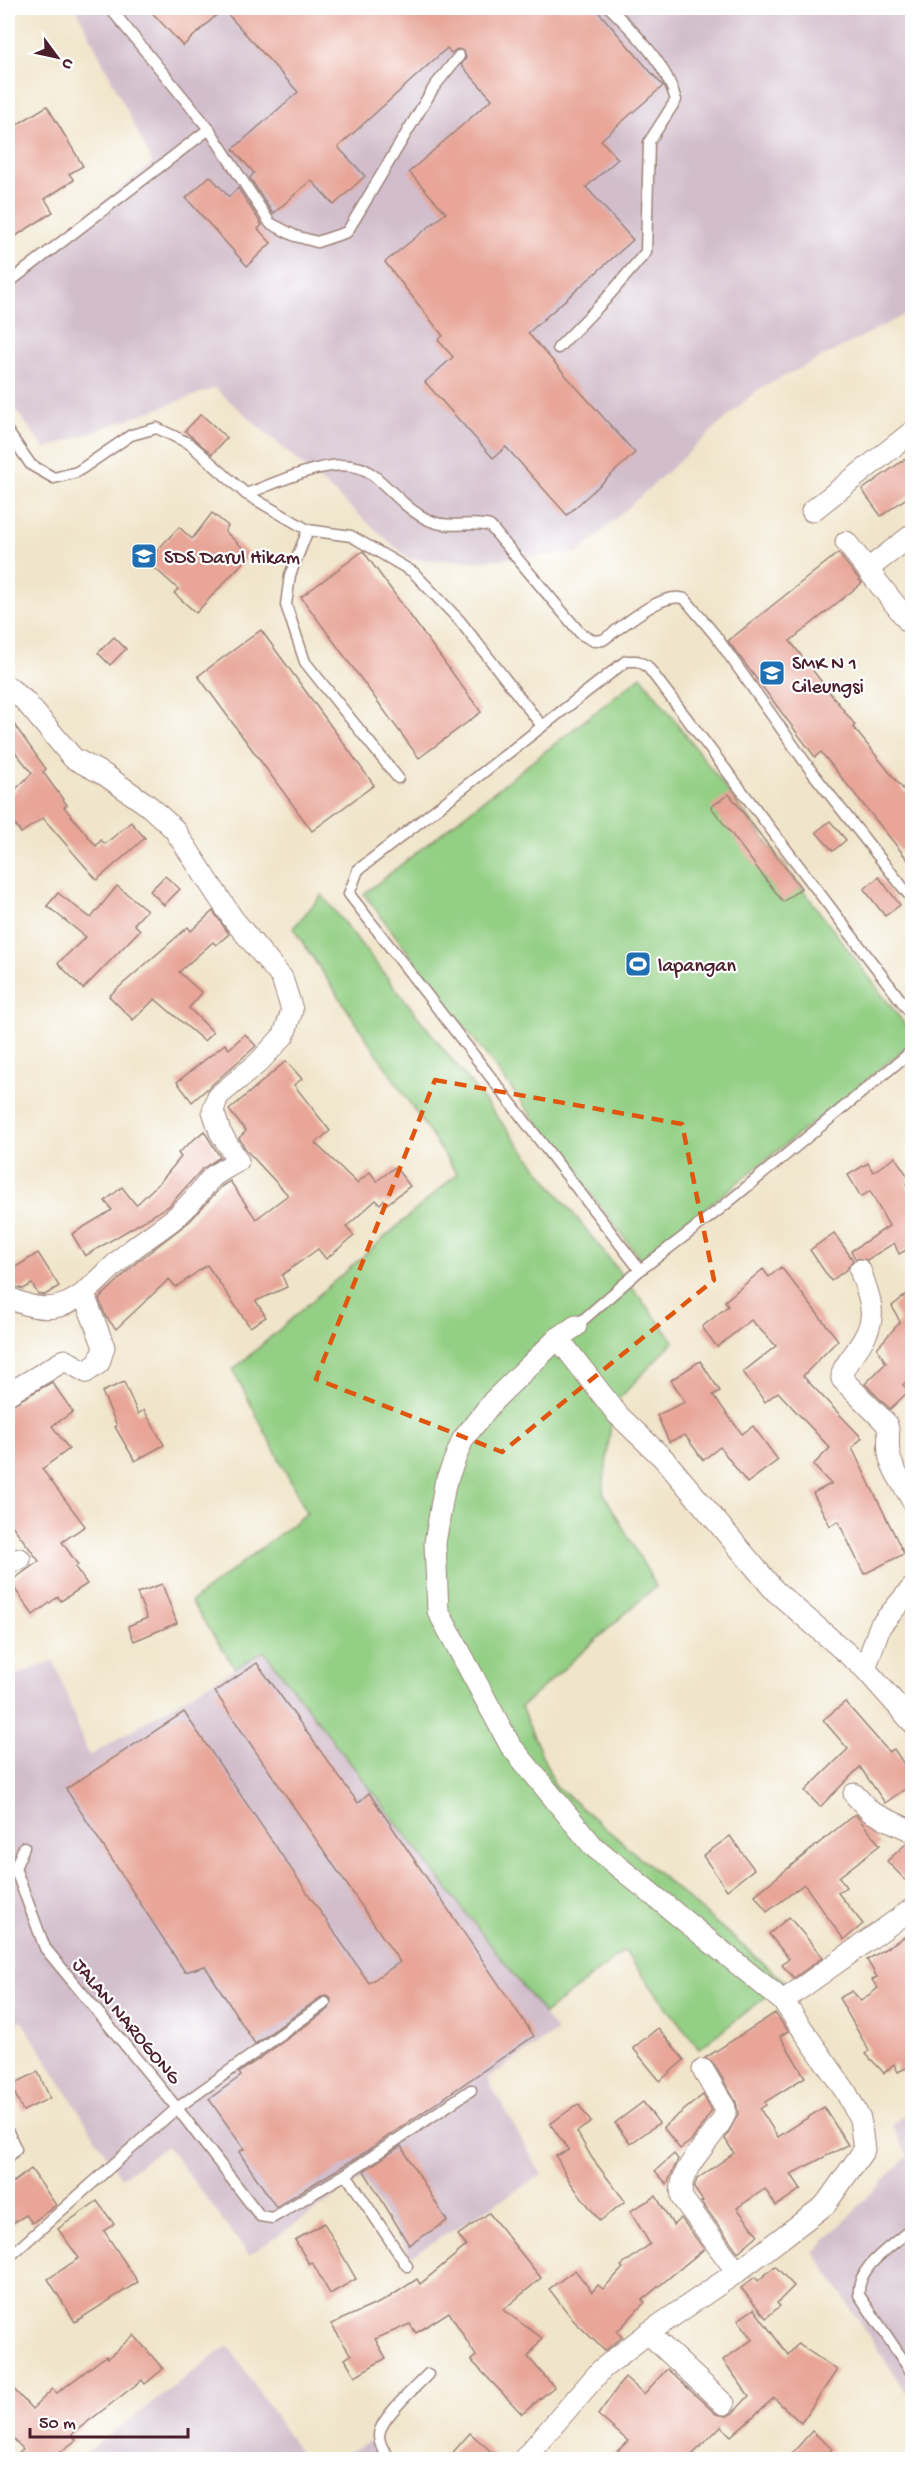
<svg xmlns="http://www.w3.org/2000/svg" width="920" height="2467" viewBox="0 0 920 2467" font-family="'Gochi Hand',sans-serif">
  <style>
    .industrial { fill: #d1bdcb }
    .green { fill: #93cf84; stroke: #6e7758; stroke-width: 1.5 }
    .building { fill: #e8a598 }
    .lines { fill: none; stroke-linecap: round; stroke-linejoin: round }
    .service-casing { stroke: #9d827a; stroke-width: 13 }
    .minor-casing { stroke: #9d827a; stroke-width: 23 }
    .service { stroke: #fff; stroke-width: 10 }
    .minor { stroke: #fff; stroke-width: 21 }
    .marked { fill: none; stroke: #e0560e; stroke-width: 4.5; stroke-dasharray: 12 8; stroke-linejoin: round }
    .labels { text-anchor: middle; stroke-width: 4.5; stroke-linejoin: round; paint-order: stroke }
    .poi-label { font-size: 20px; fill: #4a1f2b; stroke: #fff; text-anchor: start }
    .street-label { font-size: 20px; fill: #4a1f2b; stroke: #fff }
  </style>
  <rect width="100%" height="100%" fill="#fff"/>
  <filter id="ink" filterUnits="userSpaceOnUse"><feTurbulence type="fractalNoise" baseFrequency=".0167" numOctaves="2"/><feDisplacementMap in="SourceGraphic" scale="12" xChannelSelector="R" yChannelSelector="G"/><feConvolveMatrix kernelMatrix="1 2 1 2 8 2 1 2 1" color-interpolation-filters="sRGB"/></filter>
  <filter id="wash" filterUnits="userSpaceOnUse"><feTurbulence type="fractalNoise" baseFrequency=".008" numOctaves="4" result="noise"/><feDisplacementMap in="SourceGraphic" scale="24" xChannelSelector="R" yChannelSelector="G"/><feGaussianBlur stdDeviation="1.35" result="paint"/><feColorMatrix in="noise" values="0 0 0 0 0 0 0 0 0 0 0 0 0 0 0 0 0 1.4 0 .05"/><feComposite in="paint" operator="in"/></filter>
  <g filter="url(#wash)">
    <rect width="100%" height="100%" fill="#f0e5ca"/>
    <!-- industrial -->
    <g class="industrial">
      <path d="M76,8H912V311L756,391L578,553L474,561L409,559L215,388L45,449L8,400V276L153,163Z"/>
      <path d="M263,1651L557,2031L487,2079L542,2175L411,2256L362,2179L249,2255L167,2146L121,2178L21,2020L8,2027V1678L54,1661L89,1756Z"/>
      <path d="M912,2110V2402L814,2252L908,2156L892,2125Z"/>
      <path d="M228,2345L304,2459H78Z"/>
      <path d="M370,2441L385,2459L335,2460Z"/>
    </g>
    <!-- green -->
    <g class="green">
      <path d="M641,676L912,1034V1043L641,1260L364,894Z"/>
      <path d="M322,895L674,1341L613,1405L603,1492L656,1586L521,1707L555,1785L785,1982L699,2049L624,1951L544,2014L264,1651L235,1668L191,1602L307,1513L233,1370L457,1174L293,928Z"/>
    </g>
    <g id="blocks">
      <!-- building -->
      <g class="building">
        <path d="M148,8H595L663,86L601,140L618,159L586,187L633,240L528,333L635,453L567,515L506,447L493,458L425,382L453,357L438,340L443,336L385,262L446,213L409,172L492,99L461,65L466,58L464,51L457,49L451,53L447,48L338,147L365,176L334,205L311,180L273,214L250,178L254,173L233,149L298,92L223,9L183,46Z"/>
        <path d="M47,106L83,166L69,174L74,180L45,199L53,212L8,241V222L16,216L8,202V130Z"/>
        <path d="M210,176L229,197L238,188L262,225L258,229L271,243L247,266L186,198Z"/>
        <path d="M201,414L227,438L212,454L185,431Z"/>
        <path d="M912,454V494L881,516L862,490Z"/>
        <path d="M212,513L228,526L225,531L250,555L196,613L174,593L178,589L147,561L179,527L192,539Z"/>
        <path d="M363,551L481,712L419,758L301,597Z"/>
        <path d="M838,553L862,583L790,641L855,725L853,727L912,800V865L821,752L815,757L728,641Z"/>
        <path d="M261,630L374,785L312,831L198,676Z"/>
        <path d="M114,637L126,649L110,665L98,653Z"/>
        <path d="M8,716L46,769L43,772L67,805L64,807L96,846L101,840L105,844L131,822L145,838L97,880L43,818L21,833L8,815V797L32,773L8,743Z"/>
        <path d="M729,794L801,888L783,902L711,807Z"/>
        <path d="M830,821L846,840L833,851L816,832Z"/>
        <path d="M165,876L180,889L164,905L150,891Z"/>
        <path d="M879,877L900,905L885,916L864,889Z"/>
        <path d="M117,886L147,910L134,924L140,930L83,989L58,963L86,937L47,906L58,893L91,918Z"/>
        <path d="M213,911L229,934L216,945L213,942L179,972L202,993L189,1008L213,1032L204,1041L155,999L133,1020L109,996L188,927L191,931Z"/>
        <path d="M245,1034L256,1046L192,1102L177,1082L225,1044L229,1049Z"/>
        <path d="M286,1061L302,1079L294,1085L330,1131L315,1143L357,1183L370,1172L377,1181L395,1167L410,1186L387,1204L384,1200L380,1204L376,1200L346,1227L354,1236L326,1259L318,1249L282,1275L287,1287L256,1301L266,1317L250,1327L207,1265L176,1287L169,1279L116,1329L106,1317L99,1299L137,1262L190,1221L222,1186L230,1181L256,1219L288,1195L246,1150L239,1138L246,1131L229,1110Z"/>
        <path d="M204,1131L220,1157L202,1169L169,1206L85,1256L72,1234L112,1210L105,1201L122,1187L136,1205L161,1181L181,1157L178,1153Z"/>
        <path d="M895,1157L911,1181L906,1184L912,1195V1247L899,1254L894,1243L867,1260L855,1258L851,1251L889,1226L870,1191L861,1197L848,1175L868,1163L873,1172Z"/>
        <path d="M834,1233L853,1260L847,1269L831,1281L810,1250Z"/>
        <path d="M38,1253L59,1286L45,1295L38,1294L32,1284L23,1289L10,1285L8,1281V1272Z"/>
        <path d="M781,1267L838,1340L803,1376L862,1438L852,1448L904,1554L864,1574L838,1521L830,1526L813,1493L831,1484L813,1465L830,1448L778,1392L765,1402L743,1372L776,1346L751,1320L717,1347L702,1327L728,1306L725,1301L763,1269L769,1277Z"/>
        <path d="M912,1290V1375L903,1385L909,1391L890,1409L865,1384L886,1363L877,1348L900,1322L892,1306Z"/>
        <path d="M700,1361L720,1391L713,1395L742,1434L753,1426L778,1460L747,1483L720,1447L703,1460L685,1435L669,1442L657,1415L685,1402L671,1380Z"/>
        <path d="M52,1382L73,1412L52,1426L69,1449L42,1469L85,1526L62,1542L78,1565L75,1567L87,1584L61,1601L58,1597L33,1615L10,1582L39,1561L8,1520V1407Z"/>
        <path d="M124,1382L138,1414L144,1410L164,1445L135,1461L115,1427L117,1426L102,1392Z"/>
        <path d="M162,1584L177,1623L134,1641L128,1626L147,1618L137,1593Z"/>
        <path d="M257,1663L358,1803L369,1793L534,2036L356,2158L276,2207L239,2152L244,2149L209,2099L241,2076L239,2073L329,2009L331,1999L328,1996L321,1997L255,2044L205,1966L185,1972L66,1789L184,1712L369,1983L400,1962L215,1692Z"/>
        <path d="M845,1702L889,1752L894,1749L912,1776V1784L885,1803L860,1767L820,1807L805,1791L848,1749L823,1720Z"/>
        <path d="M855,1814L880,1845L839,1877L846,1887L838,1893L863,1924L844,1940L804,1884L767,1912L755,1895Z"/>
        <path d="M730,1836L754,1869L727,1890L703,1856Z"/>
        <path d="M907,1843L912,1844V1887L887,1861Z"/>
        <path d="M789,1917L823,1957L794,1978L782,1965L789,1959L769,1934Z"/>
        <path d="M912,1932V2065L898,2072L894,2064L884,2073L866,2054L869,2051L839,1998L852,1991L861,2001L878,1988L872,1980L877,1977L867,1960Z"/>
        <path d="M775,2013L788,2031L780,2036L805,2077L765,2102L766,2105L760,2109L778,2137L824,2107L848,2145L791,2174L801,2189L776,2206L765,2189L737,2208L758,2235L738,2252L701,2202L703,2201L694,2188L697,2179L734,2153L725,2139L738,2114L736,2102L714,2064L705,2058Z"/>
        <path d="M658,2028L684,2060L660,2081L633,2048Z"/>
        <path d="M38,2072L50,2098L23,2111L11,2085Z"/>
        <path d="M703,2095L712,2111L692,2140L680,2149L663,2127Z"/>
        <path d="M643,2102L659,2123L630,2144L615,2123Z"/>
        <path d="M578,2104L591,2122L577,2132L592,2158L625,2201L600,2221L570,2182L556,2156L569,2150L550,2124Z"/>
        <path d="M401,2146L447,2221L409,2245L364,2171Z"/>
        <path d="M674,2154L678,2159L667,2184L655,2171Z"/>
        <path d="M31,2169L56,2205L32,2223L26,2215L8,2226V2186Z"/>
        <path d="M656,2196L673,2225L681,2218L704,2249L642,2300L645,2302L617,2332L622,2337L605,2351L574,2321L549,2289L575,2270L592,2292L598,2285L603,2289L623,2268L621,2266L650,2244L630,2211Z"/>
        <path d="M97,2201L114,2224L104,2231L138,2282L75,2322L48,2279L79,2258L58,2229Z"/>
        <path d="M489,2213L541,2278L503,2310L542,2338L528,2357L554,2387L522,2414L471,2360L476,2356L449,2312L416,2333L410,2324L375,2339L386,2358L355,2376L345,2359L351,2355L331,2324L385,2300L417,2279L420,2284L466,2246L458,2235Z"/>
        <path d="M324,2223L356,2279L330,2294L312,2262L309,2264L295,2240Z"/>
        <path d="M775,2266L794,2286L777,2303L780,2306L766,2318L741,2288L755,2277L758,2281Z"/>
        <path d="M754,2309L788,2355L798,2344L837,2370L801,2423L774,2398L731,2436L721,2426L687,2460H608L628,2441L598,2415L625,2377L644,2394L667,2369L716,2414L727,2416L733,2413L749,2396L723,2360L753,2339L738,2320Z"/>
        <path d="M134,2335L163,2369L145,2384L142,2380L72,2434L76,2440L50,2460H9L23,2449L8,2433V2383L32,2409L53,2389L57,2393L106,2356L108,2358Z"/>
        <path d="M812,2431L832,2449L822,2460H786Z"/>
        <path d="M470,2433L485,2446L499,2460H446Z"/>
      </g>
    </g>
  </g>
  <g filter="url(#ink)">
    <use href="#blocks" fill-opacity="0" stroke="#9d827a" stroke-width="1.5"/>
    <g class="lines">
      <defs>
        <g id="service">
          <path d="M110,8L209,129L270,223L295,236L317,242L347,232L434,87L459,56"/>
          <path d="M8,283L209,129"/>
          <path d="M558,348L605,300L646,252L649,142L676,100C666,63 636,34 610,8"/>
          <path d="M8,432L31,465L54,478L77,472L131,435L157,428L190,444L246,494L308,530L351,536L413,572L460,621L542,726"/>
          <path d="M246,494C280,482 342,449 373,475C392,490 408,512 431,521C449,529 471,521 490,526L581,634L594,641L603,640C623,627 662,590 685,599L715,635L812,772L912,899"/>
          <path d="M308,530L290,575L286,605L305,662L398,778"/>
          <path d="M640,1270L349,894L358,870L626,661H637L647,666L912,1015"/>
          <path d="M576,1326L640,1270L720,1209L912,1051"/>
          <path d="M24,1847L15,1868L45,1948L177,2108L260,2216L272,2218L346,2174L471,2090"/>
          <path d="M8,2132L16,2149L8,2158"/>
          <path d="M346,2174L407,2266"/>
          <path d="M912,2228C893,2246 856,2266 859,2295L912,2373"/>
          <path d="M8,2258L177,2108L325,2003"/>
          <path d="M392,2460C385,2452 379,2446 379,2435C380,2418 416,2387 428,2374"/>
        </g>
        <g id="minor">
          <path d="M812,511L912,432"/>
          <path d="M846,542L912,626"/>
          <path d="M868,569L912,535"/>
          <path d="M8,687L25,701L73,758L105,775L149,806L174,829L233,919L282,978L292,1010L284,1035L258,1063L218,1096L213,1111L220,1132L238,1161C229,1167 214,1173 208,1182C197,1195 190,1205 177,1216C162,1229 144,1239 129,1252C88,1286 68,1328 8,1297"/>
          <path d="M860,1270C875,1312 878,1321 851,1358C846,1365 841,1371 842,1379L886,1423C891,1433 887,1441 889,1452C890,1468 905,1486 912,1500"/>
          <path d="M558,1338L618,1415L664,1459L775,1591L865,1669L912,1722"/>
          <path d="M8,1394L65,1360L86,1372L99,1363L104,1347L84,1295"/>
          <path d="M8,1562L20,1559"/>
          <path d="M865,1669L880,1626L912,1588"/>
          <path d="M854,1794L871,1812L912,1831"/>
          <path d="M783,2001L912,1909"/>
          <path d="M703,2070L725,2108V2114C714,2141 675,2168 682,2198L737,2272"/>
          <path d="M648,2333L724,2404"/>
          <path d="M523,2460L602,2369L648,2333L737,2272L825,2205L864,2150L860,2119L846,2092L783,2001L593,1846L510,1745L438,1611L435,1543L445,1484L463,1439L494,1400L558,1338L576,1326"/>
        </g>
      </defs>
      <!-- service casing -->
      <use href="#service" class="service-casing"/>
      <!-- minor casing -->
      <use href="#minor" class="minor-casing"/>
      <!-- service -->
      <use href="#service" class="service"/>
      <!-- minor -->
      <use href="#minor" class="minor"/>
    </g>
  </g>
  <!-- marked area -->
  <path class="marked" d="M435,1080L682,1124L714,1280L502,1452L316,1379Z"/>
  <!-- icons -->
  <defs>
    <symbol id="school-square" viewBox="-11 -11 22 22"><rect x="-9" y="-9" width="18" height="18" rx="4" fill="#1f6fb2" stroke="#fff"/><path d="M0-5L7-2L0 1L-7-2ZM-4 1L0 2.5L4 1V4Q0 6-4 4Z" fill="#fff"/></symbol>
    <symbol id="stadium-square" viewBox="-11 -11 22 22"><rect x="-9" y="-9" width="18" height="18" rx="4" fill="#1f6fb2" stroke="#fff"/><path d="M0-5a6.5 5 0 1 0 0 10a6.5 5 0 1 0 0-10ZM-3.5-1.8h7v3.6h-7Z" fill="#fff"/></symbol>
  </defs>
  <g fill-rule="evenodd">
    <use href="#school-square" x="129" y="541" width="30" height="30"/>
    <use href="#school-square" x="757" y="658" width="30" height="30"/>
    <use href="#stadium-square" x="623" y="949" width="30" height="30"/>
  </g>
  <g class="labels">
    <!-- poi labels -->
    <g class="poi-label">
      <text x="164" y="563">SDS Darul Hikam</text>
      <text x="792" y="669">SMK N 1<tspan x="792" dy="23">Cileungsi</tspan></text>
      <text x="658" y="971">lapangan</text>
    </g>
    <!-- street labels -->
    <g class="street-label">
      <text transform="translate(128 2020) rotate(50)" y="7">JALAN NAROGONG</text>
    </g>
  </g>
  <!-- margin -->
  <rect width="920" height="2467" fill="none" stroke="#fff" stroke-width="30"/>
  <!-- north arrow -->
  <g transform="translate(57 57) rotate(123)" stroke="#ffffff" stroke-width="4.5" paint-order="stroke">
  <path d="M0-4.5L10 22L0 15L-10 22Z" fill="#4a1f2b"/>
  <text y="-9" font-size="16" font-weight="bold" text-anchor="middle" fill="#4a1f2b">U</text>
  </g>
  <!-- scale -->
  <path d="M30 2428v9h158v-9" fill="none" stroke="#4a1f2b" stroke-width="3"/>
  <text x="39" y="2428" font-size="18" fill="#4a1f2b" stroke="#ffffff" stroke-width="4.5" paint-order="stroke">50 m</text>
</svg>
